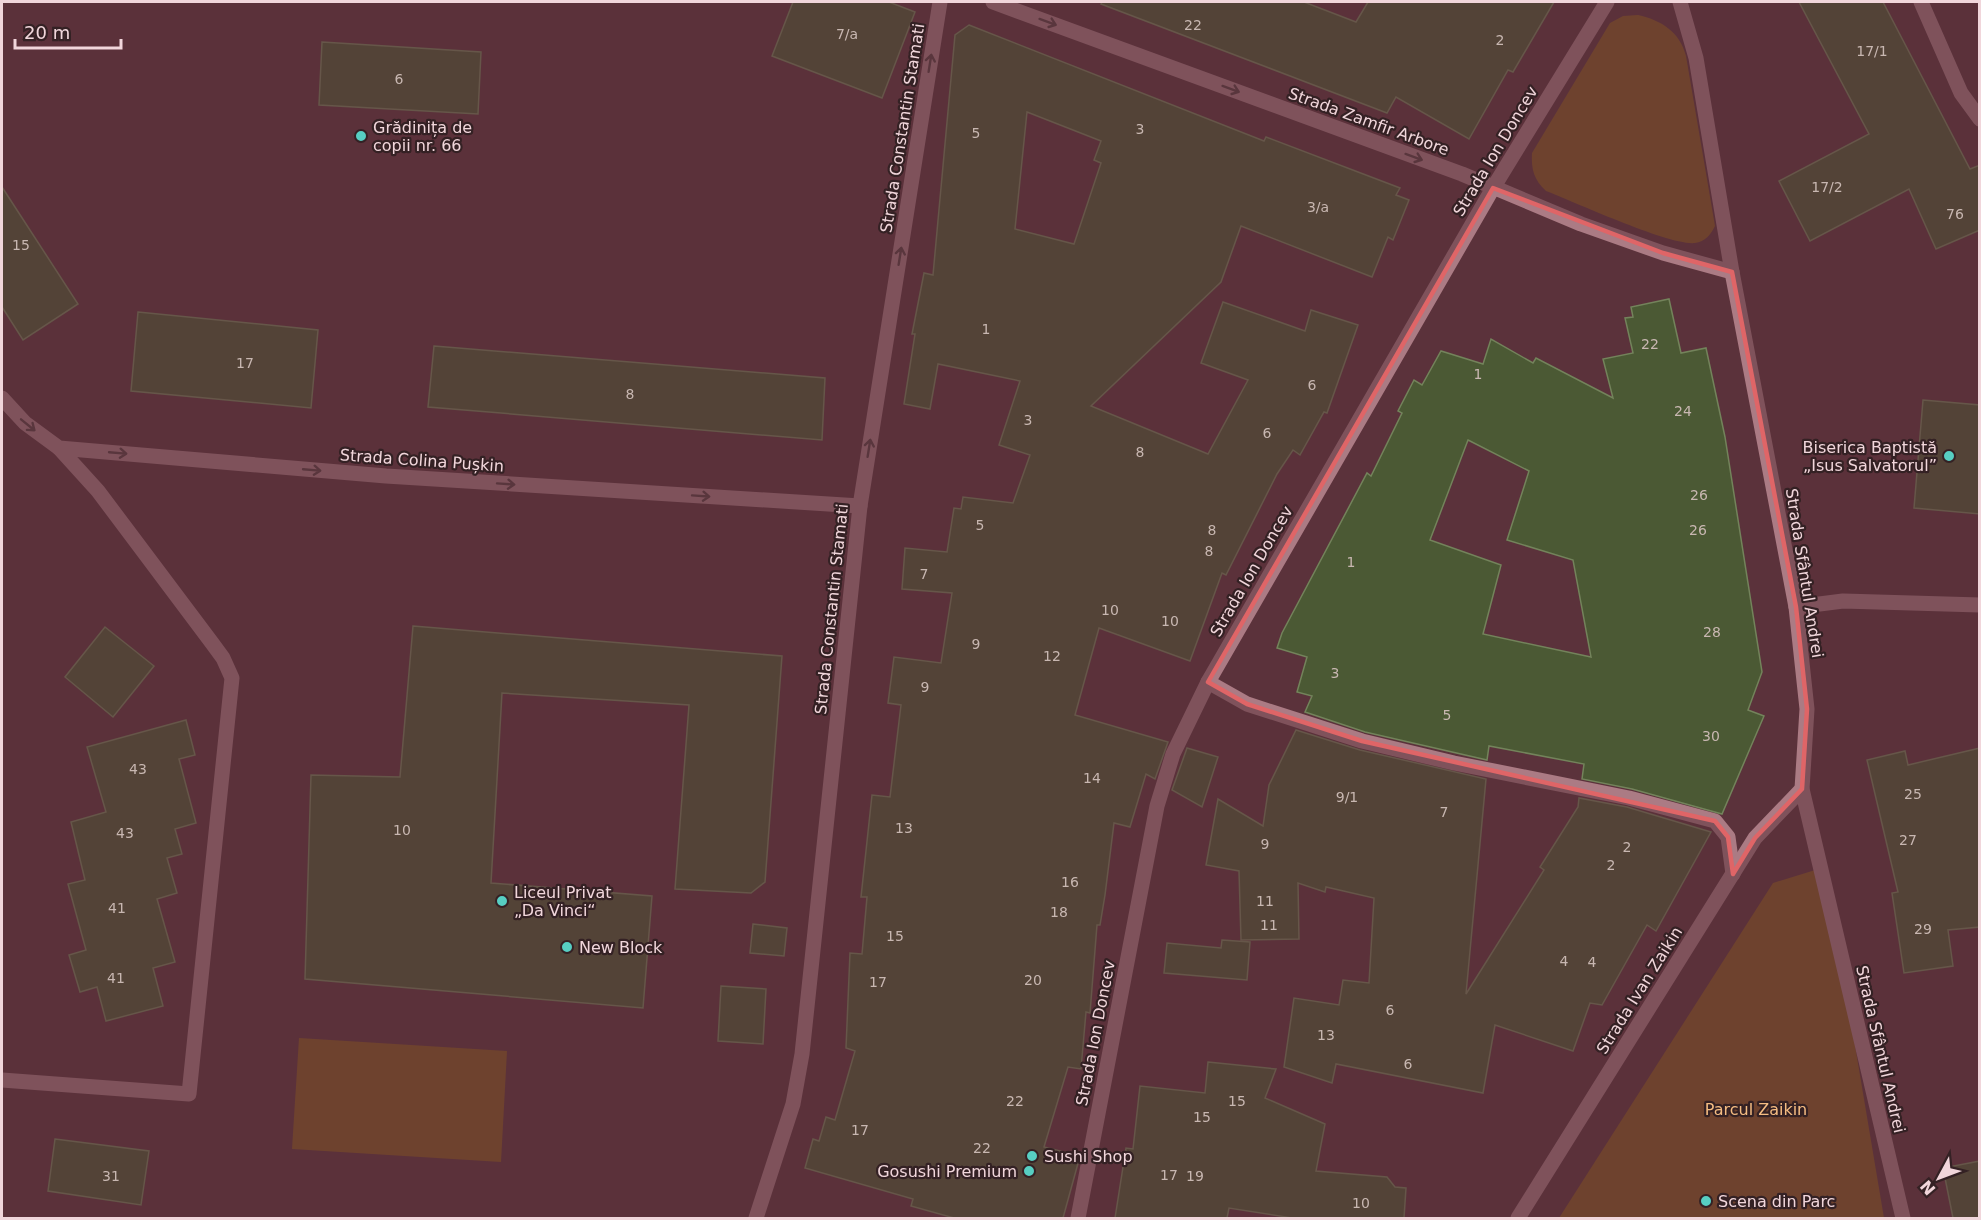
<svg xmlns="http://www.w3.org/2000/svg" width="1981" height="1220" viewBox="0 0 1981 1220" font-family="'DejaVu Sans',sans-serif">
  <style>
    .green { fill: #865721 }
    .building { fill: #4b5934; stroke: #73835b; stroke-width: 1.5; fill-rule: evenodd }
    .lines { fill: none; stroke-linecap: round; stroke-linejoin: round }
    .street { stroke: #ab7b84; stroke-width: 15 }
    .oneway { stroke: #583c41 }
    .marked { fill: none; stroke: #df6567; stroke-width: 4.5; stroke-linejoin: round }
    .poi-dot { fill: #57cec2; stroke: #342124; stroke-width: 2 }
    .labels { text-anchor: middle; stroke-width: 4.5; stroke-linejoin: round; paint-order: stroke }
    .number-label { font-size: 14px; fill: #c8b7b1 }
    .street-label { font-size: 16px; fill: #f1d6db; stroke: #342124 }
    .poi-label { font-size: 16px; fill: #f1d6db; stroke: #342124; text-anchor: start }
    .park-label { font-size: 16px; fill: #f5bc82; stroke: #342124 }
  </style>
  <rect width="100%" height="100%" fill="#5b323b"/>
  <!-- green -->
  <g class="green">
    <path d="M1638,15C1661,20 1680,32 1686,56L1715,226C1711,234 1705,242 1695,243C1670,246 1575,202 1546,191C1534,180 1531,169 1532,153L1610,23L1623,16Z"/>
    <path d="M1825,867L1884,1218H1559L1773,883Z"/>
    <path d="M299,1038L507,1051L501,1162L292,1149Z"/>
  </g>
  <!-- building -->
  <g class="building">
    <path d="M793,2H889L915,12L882,98L772,56Z"/>
    <path d="M1102,2H1304L1356,22L1368,2H1554L1513,72L1508,70L1469,139L1396,97L1387,113L1101,4Z"/>
    <path d="M1799,2H1883L1970,169L1980,165V230L1936,249L1909,189L1810,241L1779,181L1869,134Z"/>
    <path d="M969,25L1264,141L1266,137L1400,188L1396,195L1409,200L1393,240L1388,237L1372,277L1241,226L1221,282L1091,406L1208,454L1248,380L1201,363L1223,302L1305,331L1311,310L1358,325L1327,413L1324,412L1300,455L1293,450L1277,474L1226,575L1222,573L1190,661L1099,628L1075,715L1168,742L1155,779L1146,774L1130,827L1114,823L1105,895L1100,925H1097L1090,1013L1086,1012L1081,1069L1068,1067L1044,1147L1080,1156L1063,1218H954L911,1206L913,1199L805,1168L813,1139L819,1141L826,1117L835,1120L855,1051L846,1048L850,953L862,954L867,897H861L872,795L890,797L901,705L888,703L894,657L941,663L952,593L902,589L905,548L947,552L954,508L961,509L963,497L1013,503L1030,455L999,445L1020,381L938,364L930,409L904,404L915,334H912L924,273L933,275L955,35ZM1027,112L1101,141L1094,160L1101,163L1074,244L1015,229Z"/>
    <path d="M322,42L481,52L478,114L319,105Z"/>
    <path d="M2,187L78,304L23,340L2,307Z"/>
    <path d="M1669,299L1681,353L1706,348L1725,437L1762,672L1748,710L1764,716L1722,814L1632,789L1582,779L1584,764L1489,746L1487,760L1365,732L1305,712L1312,696L1297,692L1307,657L1277,648L1282,633L1367,473L1371,476L1402,413L1398,411L1414,380L1422,385L1441,351L1483,364L1491,339L1533,363L1536,358L1613,398L1603,359L1633,353L1625,318L1633,317L1631,307ZM1468,440L1529,471L1507,540L1573,560L1591,657L1483,634L1501,565L1430,540Z"/>
    <path d="M138,312L318,330L311,408L131,391Z"/>
    <path d="M434,346L825,378L822,440L428,407Z"/>
    <path d="M1923,400L1980,405V514L1914,508Z"/>
    <path d="M413,626L782,656L765,882L751,893L675,889L689,705L502,693L491,883L652,896L643,1008L305,979L311,775L400,777Z"/>
    <path d="M105,627L154,666L113,717L65,677Z"/>
    <path d="M186,720L195,755L179,759L196,823L175,829L182,854L167,858L177,893L157,899L175,962L153,968L163,1006L106,1021L97,987L80,992L69,955L86,950L68,884L85,880L71,822L106,812L87,747Z"/>
    <path d="M1296,730L1360,750L1486,779L1466,994L1544,870L1540,867L1578,807L1579,798L1627,807L1711,832L1656,931L1647,925L1602,1005L1590,1003L1573,1051L1495,1025L1483,1093L1336,1064L1332,1083L1284,1067L1294,998L1339,1005L1343,980L1369,983L1374,898L1326,887L1325,892L1298,883L1299,939L1241,940L1239,871L1206,865L1218,799L1263,826L1269,785Z"/>
    <path d="M1187,748L1218,757L1202,807L1172,790Z"/>
    <path d="M1980,748V927L1948,930L1953,966L1904,973L1892,893L1898,892L1867,760L1905,751L1908,765Z"/>
    <path d="M753,924L787,928L784,956L750,953Z"/>
    <path d="M1222,940L1250,942L1247,980L1164,973L1167,943L1221,948Z"/>
    <path d="M721,986L766,989L763,1044L718,1041Z"/>
    <path d="M1208,1062L1276,1069L1265,1098L1325,1124L1316,1171L1387,1177L1395,1187L1406,1188L1404,1218H1292L1229,1208L1227,1218H1115L1126,1148L1133,1149L1140,1086L1205,1093Z"/>
    <path d="M55,1139L149,1151L141,1205L48,1191Z"/>
    <path d="M1980,1161V1218H1953L1943,1168Z"/>
  </g>
  <g class="lines">
    <!-- street -->
    <g class="street">
      <path d="M993,2L1462,174L1581,224L1663,253L1732,272"/>
      <path d="M1680,2L1696,58L1732,272L1796,607L1807,709L1802,789L1903,1218"/>
      <path d="M1921,2L1961,93L1980,119"/>
      <path d="M2,398L25,423L59,448L386,476L860,506"/>
      <path d="M1796,607L1843,601L1980,605"/>
      <path d="M1208,682L1247,704L1362,741L1454,763L1629,798L1715,821L1728,837L1733,874"/>
      <path d="M2,1080L189,1094L232,678L223,658L212,643L98,491L59,448"/>
      <path d="M756,1218L793,1104L802,1054L860,506L940,2"/>
      <path d="M1078,1218L1157,806L1173,754L1208,682L1493,188L1607,2"/>
      <path d="M1518,1218L1755,838L1802,789"/>
    </g>
  </g>
  <!-- one-way arrows -->
  <defs><path id="oneway-shaft" d="M-6 0H5M1.5-3L5.5 0L1.5 3" fill="none" stroke-width="1.6" stroke-linecap="round" stroke-linejoin="round" transform="scale(1.5)"/></defs>
  <g class="oneway">
    <use href="#oneway-shaft" transform="translate(1048 22) rotate(20)"/>
    <use href="#oneway-shaft" transform="translate(930 63) rotate(-81)"/>
    <use href="#oneway-shaft" transform="translate(1231 89) rotate(20)"/>
    <use href="#oneway-shaft" transform="translate(1414 157) rotate(20)"/>
    <use href="#oneway-shaft" transform="translate(900 256) rotate(-81)"/>
    <use href="#oneway-shaft" transform="translate(28 425) rotate(39)"/>
    <use href="#oneway-shaft" transform="translate(869 448) rotate(-81)"/>
    <use href="#oneway-shaft" transform="translate(118 453) rotate(5)"/>
    <use href="#oneway-shaft" transform="translate(312 470) rotate(5)"/>
    <use href="#oneway-shaft" transform="translate(506 484) rotate(4)"/>
    <use href="#oneway-shaft" transform="translate(701 496) rotate(4)"/>
  </g>
  <!-- marked area -->
  <path d="M0 0H1981V1220H0ZM1493,188L1663,253L1732,272L1796,607L1807,709L1802,789L1755,838L1733,874L1728,837L1715,821L1362,741L1247,704L1208,682Z" fill="#5b323b" fill-opacity=".55" fill-rule="evenodd"/>
  <path class="marked" d="M1493,188L1663,253L1732,272L1796,607L1807,709L1802,789L1755,838L1733,874L1728,837L1715,821L1362,741L1247,704L1208,682Z"/>
  <!-- markers -->
  <g class="poi-dot">
    <circle cx="361" cy="136" r="6"/>
    <circle cx="1949" cy="456" r="6"/>
    <circle cx="502" cy="901" r="6"/>
    <circle cx="567" cy="947" r="6"/>
    <circle cx="1032" cy="1156" r="6"/>
    <circle cx="1029" cy="1171" r="6"/>
    <circle cx="1706" cy="1201" r="6"/>
  </g>
  <g class="labels">
    <!-- number labels -->
    <g class="number-label">
      <text x="1193" y="30">22</text>
      <text x="847" y="39">7/a</text>
      <text x="1500" y="45">2</text>
      <text x="1872" y="56">17/1</text>
      <text x="399" y="84">6</text>
      <text x="1140" y="134">3</text>
      <text x="976" y="138">5</text>
      <text x="1827" y="192">17/2</text>
      <text x="1318" y="212">3/a</text>
      <text x="1955" y="219">76</text>
      <text x="21" y="250">15</text>
      <text x="986" y="334">1</text>
      <text x="1650" y="349">22</text>
      <text x="245" y="368">17</text>
      <text x="1478" y="379">1</text>
      <text x="1312" y="390">6</text>
      <text x="630" y="399">8</text>
      <text x="1683" y="416">24</text>
      <text x="1028" y="425">3</text>
      <text x="1267" y="438">6</text>
      <text x="1140" y="457">8</text>
      <text x="1699" y="500">26</text>
      <text x="980" y="530">5</text>
      <text x="1212" y="535">8</text>
      <text x="1698" y="535">26</text>
      <text x="1209" y="556">8</text>
      <text x="1351" y="567">1</text>
      <text x="924" y="579">7</text>
      <text x="1110" y="615">10</text>
      <text x="1170" y="626">10</text>
      <text x="1712" y="637">28</text>
      <text x="976" y="649">9</text>
      <text x="1052" y="661">12</text>
      <text x="1335" y="678">3</text>
      <text x="925" y="692">9</text>
      <text x="1447" y="720">5</text>
      <text x="1711" y="741">30</text>
      <text x="138" y="774">43</text>
      <text x="1092" y="783">14</text>
      <text x="1913" y="799">25</text>
      <text x="1347" y="802">9/1</text>
      <text x="1444" y="817">7</text>
      <text x="904" y="833">13</text>
      <text x="402" y="835">10</text>
      <text x="125" y="838">43</text>
      <text x="1908" y="845">27</text>
      <text x="1265" y="849">9</text>
      <text x="1627" y="852">2</text>
      <text x="1611" y="870">2</text>
      <text x="1070" y="887">16</text>
      <text x="1265" y="906">11</text>
      <text x="117" y="913">41</text>
      <text x="1059" y="917">18</text>
      <text x="1269" y="930">11</text>
      <text x="1923" y="934">29</text>
      <text x="895" y="941">15</text>
      <text x="1564" y="966">4</text>
      <text x="1592" y="967">4</text>
      <text x="116" y="983">41</text>
      <text x="1033" y="985">20</text>
      <text x="878" y="987">17</text>
      <text x="1390" y="1015">6</text>
      <text x="1326" y="1040">13</text>
      <text x="1408" y="1069">6</text>
      <text x="1015" y="1106">22</text>
      <text x="1237" y="1106">15</text>
      <text x="1202" y="1122">15</text>
      <text x="860" y="1135">17</text>
      <text x="982" y="1153">22</text>
      <text x="1169" y="1180">17</text>
      <text x="111" y="1181">31</text>
      <text x="1195" y="1181">19</text>
      <text x="1361" y="1208">10</text>
    </g>
    <!-- street labels -->
    <g class="street-label">
      <text transform="translate(1369 121) rotate(20)" y="6">Strada Zamfir Arbore</text>
      <text transform="translate(902 128) rotate(-81)" y="6">Strada Constantin Stamati</text>
      <text transform="translate(1495 151) rotate(-59)" y="6">Strada Ion Doncev</text>
      <text transform="translate(422 460) rotate(4)" y="6">Strada Colina Pușkin</text>
      <text transform="translate(1251 571) rotate(-60)" y="6">Strada Ion Doncev</text>
      <text transform="translate(1805 573) rotate(81)" y="6">Strada Sfântul Andrei</text>
      <text transform="translate(831 609) rotate(-84)" y="6">Strada Constantin Stamati</text>
      <text transform="translate(1639 990) rotate(-58)" y="6">Strada Ivan Zaikin</text>
      <text transform="translate(1095 1033) rotate(-79)" y="6">Strada Ion Doncev</text>
      <text transform="translate(1881 1049) rotate(77)" y="6">Strada Sfântul Andrei</text>
    </g>
    <!-- poi labels -->
    <g class="poi-label">
      <text x="373" y="133">Grădinița de<tspan x="373" dy="18">copii nr. 66</tspan></text>
      <text x="1937" y="453" text-anchor="end">Biserica Baptistă<tspan x="1937" dy="18">„Isus Salvatorul”</tspan></text>
      <text x="514" y="898">Liceul Privat<tspan x="514" dy="18">„Da Vinci“</tspan></text>
      <text x="579" y="953">New Block</text>
      <text x="1044" y="1162">Sushi Shop</text>
      <text x="1017" y="1177" text-anchor="end">Gosushi Premium</text>
      <text x="1718" y="1207">Scena din Parc</text>
    </g>
    <!-- park labels -->
    <g class="park-label">
      <text x="1756" y="1115">Parcul Zaikin</text>
    </g>
  </g>
  <!-- border -->
  <rect width="1981" height="1220" fill="none" stroke="#f1d6db" stroke-width="6"/>
  <!-- north arrow -->
  <g transform="translate(1939 1178) rotate(229)" stroke="#342124" stroke-width="4.5" paint-order="stroke">
  <path d="M0-4.5L10 22L0 15L-10 22Z" fill="#f1d6db"/>
  <text y="-9" font-size="16" font-weight="bold" text-anchor="middle" fill="#f1d6db">N</text>
  </g>
  <!-- scale -->
  <path d="M15 39v9h106v-9" fill="none" stroke="#f1d6db" stroke-width="3"/>
  <text x="24" y="39" font-size="18" fill="#f1d6db" stroke="#342124" stroke-width="4.5" paint-order="stroke">20 m</text>
</svg>
